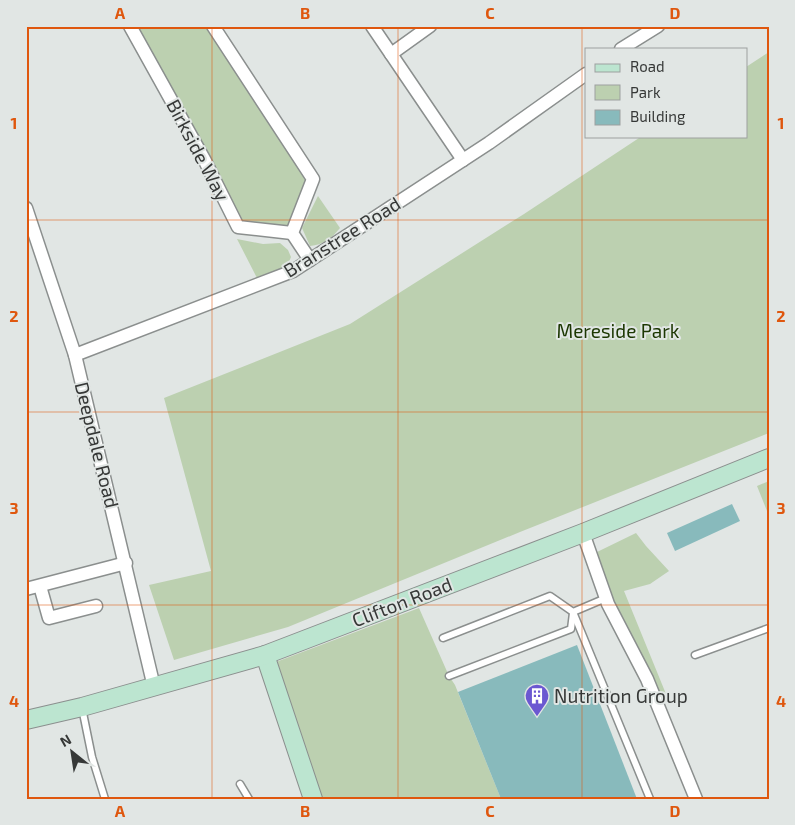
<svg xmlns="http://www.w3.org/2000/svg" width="795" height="825" viewBox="0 0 795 825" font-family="'Exo 2',sans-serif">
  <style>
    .green { fill: #bcd0b0 }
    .building { fill: #88babc }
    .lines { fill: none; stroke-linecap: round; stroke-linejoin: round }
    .lane-casing { stroke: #8b8f8e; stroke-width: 9 }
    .street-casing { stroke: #8b8f8e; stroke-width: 15 }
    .secondary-casing { stroke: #8b8f8e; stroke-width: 20 }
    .lane { stroke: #fff; stroke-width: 6 }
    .street { stroke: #fff; stroke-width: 12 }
    .secondary { stroke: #bce5d0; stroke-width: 18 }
    .grid { fill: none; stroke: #df570e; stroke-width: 1; stroke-opacity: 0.55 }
    .labels { text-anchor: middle; stroke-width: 4; stroke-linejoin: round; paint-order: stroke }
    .street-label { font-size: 19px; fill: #363837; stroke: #e1e6e4 }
    .park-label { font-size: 19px; fill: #1c3702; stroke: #e1e6e4 }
    .poi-label { font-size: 19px; fill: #363837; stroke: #e1e6e4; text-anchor: start }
    .neatline { fill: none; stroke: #df570e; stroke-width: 2 }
    .grid-label { font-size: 16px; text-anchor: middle; font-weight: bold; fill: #df570e }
  </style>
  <rect width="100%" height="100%" fill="#e1e6e4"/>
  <!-- green -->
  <g class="green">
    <path d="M130,26H213L313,179L292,233L238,227Z"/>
    <path d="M769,52V433L520,532L288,627L174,660L149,585L211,571L164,398L350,324L524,214L642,136H746V67Z"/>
    <path d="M318,196L340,228C332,238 323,245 310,246L302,228Z"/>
    <path d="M237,239L263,244L280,243L288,250L291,257C287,270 268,274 257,278Z"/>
    <path d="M769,481V516L757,486Z"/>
    <path d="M636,533L646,546L669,571L650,584L624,591L666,694L660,698L602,576L597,552Z"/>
    <path d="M419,608L449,676L455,685L501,799H313L268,665Z"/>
  </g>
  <!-- building -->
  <g class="building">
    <path d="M732,504L740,521L675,551L667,533Z"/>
    <path d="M577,645L637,799H501L458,692Z"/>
  </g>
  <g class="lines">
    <defs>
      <g id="lane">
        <path d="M573,612L650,799"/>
        <path d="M443,638L550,596L573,612L606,598"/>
        <path d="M695,655L769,628"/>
        <path d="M449,676L571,629L573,613"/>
        <path d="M82,708L92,757L105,799"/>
        <path d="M240,784L249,799"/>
      </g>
      <g id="street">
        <path d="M130,26L205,161L238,227L292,233"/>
        <path d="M213,26L313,179L292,233L310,260"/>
        <path d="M372,26L463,160"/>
        <path d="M621,49L658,26"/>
        <path d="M391,54L430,26"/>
        <path d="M26,208L75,355L154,687"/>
        <path d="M75,355L293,271L489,143L586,74"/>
        <path d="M583,533L608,604L647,679L696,799"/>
        <path d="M40,586L49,618L96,606"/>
        <path d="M26,589L126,563"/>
      </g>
      <g id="secondary">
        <path d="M265,655L313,799"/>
        <path d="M26,720L82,707L265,655L583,533L769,458"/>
      </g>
    </defs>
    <!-- lane casing -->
    <use href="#lane" class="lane-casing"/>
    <!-- street casing -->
    <use href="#street" class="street-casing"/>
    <!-- secondary casing -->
    <use href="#secondary" class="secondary-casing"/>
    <!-- lane -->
    <use href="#lane" class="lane"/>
    <!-- street -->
    <use href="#street" class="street"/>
    <!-- secondary -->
    <use href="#secondary" class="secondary"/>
  </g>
  <!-- grid -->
  <path class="grid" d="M212,26V799M398,26V799M582,26V799M26,220H769M26,412H769M26,605H769"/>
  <!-- icons -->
  <defs>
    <symbol id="building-pin" viewBox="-11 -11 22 30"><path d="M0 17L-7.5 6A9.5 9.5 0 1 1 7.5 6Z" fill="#6b58d1" stroke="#e1e6e4"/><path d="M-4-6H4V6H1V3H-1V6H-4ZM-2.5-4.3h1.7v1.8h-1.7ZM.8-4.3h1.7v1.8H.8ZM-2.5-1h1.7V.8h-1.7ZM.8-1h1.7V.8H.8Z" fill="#fff"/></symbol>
  </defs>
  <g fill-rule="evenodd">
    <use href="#building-pin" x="523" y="682" width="28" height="38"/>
  </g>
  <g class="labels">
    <!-- street labels -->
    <g class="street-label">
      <text transform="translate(198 150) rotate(62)" y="7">Birkside Way</text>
      <text transform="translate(342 237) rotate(-32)" y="7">Branstree Road</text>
      <text transform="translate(97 445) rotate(76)" y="7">Deepdale Road</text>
      <text transform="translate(402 602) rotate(-21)" y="7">Clifton Road</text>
    </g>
    <!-- park labels -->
    <g class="park-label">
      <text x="618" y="338">Mereside Park</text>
    </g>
    <!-- poi labels -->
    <g class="poi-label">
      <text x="554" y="703">Nutrition Group</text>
    </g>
  </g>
  <!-- border -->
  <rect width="795" height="825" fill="none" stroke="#e1e6e4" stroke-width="55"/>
  <!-- legend -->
  <rect x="585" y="48" width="162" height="90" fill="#e1e6e4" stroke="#9da09f"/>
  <rect x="595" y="64" width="25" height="8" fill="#bce5d0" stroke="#9da09f"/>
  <text x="630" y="72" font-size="15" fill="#363837">Road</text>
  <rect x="595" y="85" width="25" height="15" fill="#bcd0b0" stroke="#9da09f"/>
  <text x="630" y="98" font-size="15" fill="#363837">Park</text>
  <rect x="595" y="110" width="25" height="15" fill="#88babc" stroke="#9da09f"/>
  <text x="630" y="122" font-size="15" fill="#363837">Building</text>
  <!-- north arrow -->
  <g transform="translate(72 752) rotate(330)" stroke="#e1e6e4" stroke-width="4" paint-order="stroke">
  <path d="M0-4L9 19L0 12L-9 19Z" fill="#363837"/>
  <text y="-8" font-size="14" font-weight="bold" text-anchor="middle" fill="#363837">N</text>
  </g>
  <rect x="28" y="28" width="740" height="770" class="neatline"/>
  <g class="grid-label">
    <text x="120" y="19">A</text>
    <text x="305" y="19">B</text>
    <text x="490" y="19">C</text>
    <text x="675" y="19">D</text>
    <text x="14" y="129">1</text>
    <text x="781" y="129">1</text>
    <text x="14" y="322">2</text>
    <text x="781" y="322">2</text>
    <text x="14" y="514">3</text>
    <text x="781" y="514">3</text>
    <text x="14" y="707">4</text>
    <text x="781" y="707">4</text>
    <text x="120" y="817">A</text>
    <text x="305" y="817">B</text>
    <text x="490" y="817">C</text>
    <text x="675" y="817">D</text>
  </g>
</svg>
